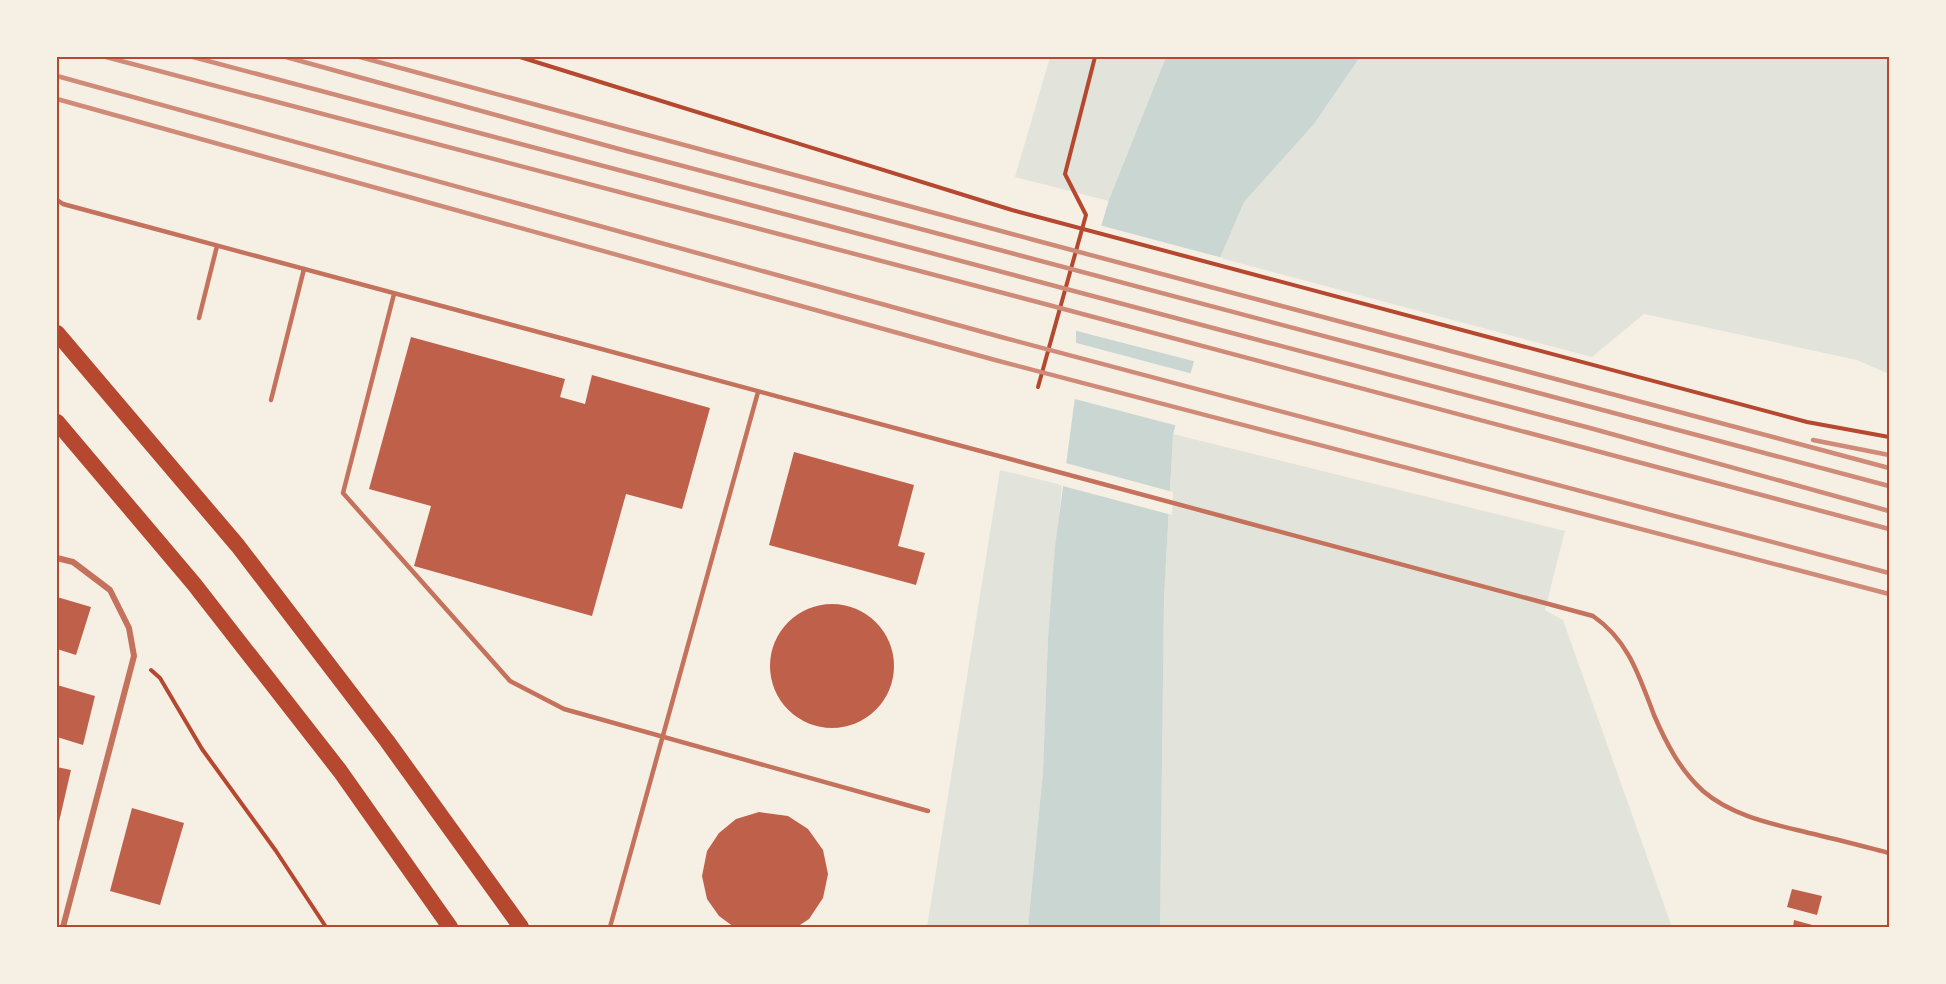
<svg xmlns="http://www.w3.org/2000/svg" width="1946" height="984" viewBox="0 0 1946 984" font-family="'Space Grotesk',sans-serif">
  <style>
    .green { fill: #e2e4dc }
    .water { fill: #c9d6d2 }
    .pier { fill: #f6efe4 }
    .building { fill: #bf614a }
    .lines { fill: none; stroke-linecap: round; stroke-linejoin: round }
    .path { stroke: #b5482f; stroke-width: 4 }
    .service { stroke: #c5725c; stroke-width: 4.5 }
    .minor { stroke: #c5725c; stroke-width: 6 }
    .trunk { stroke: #b5482f; stroke-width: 16 }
    .rail { stroke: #cf8b77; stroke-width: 4.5 }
    .neatline { fill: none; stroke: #b5482f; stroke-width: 2 }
  </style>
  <rect width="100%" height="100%" fill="#f6efe4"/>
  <!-- green -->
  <g class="green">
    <path d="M1050,57H1166L1109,201L1015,177Z"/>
    <path d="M1360,57H1889V374L1857,360L1644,314L1592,357L1220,258L1244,202L1314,124Z"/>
    <path d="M1173,434L1565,531L1545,610L1563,620L1672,927H1160L1164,598Z"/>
    <path d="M1000,470L1062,485L1048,638L1043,771L1028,927H927Z"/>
  </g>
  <!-- water -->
  <path class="water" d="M1166,57H1360L1314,124L1244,202L1220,258L1199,344L1173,434L1164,598L1160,927H1028L1043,771L1048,638L1055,547L1076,390V309L1109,200Z"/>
  <!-- pier -->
  <g class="pier">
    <path d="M1099,225L1223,258L1197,362L1073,330V309Z"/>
    <path d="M1073,342L1193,374L1178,426L1071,398Z"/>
    <path d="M1062,462L1173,492L1172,515L1059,485Z"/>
  </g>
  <!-- building -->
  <g class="building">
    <path d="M411,337L565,379L560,397L585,404L592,375L710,408L682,509L626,494L592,616L414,566L431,506L369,489Z"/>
    <path d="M794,452L914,485L898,546L925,553L916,585L769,545Z"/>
    <path d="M57,597L91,607L76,655L57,649Z"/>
    <circle cx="832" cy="666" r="62"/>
    <path d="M57,685L95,696L83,745L57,737Z"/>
    <path d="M57,767L71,770L59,822L57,821Z"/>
    <path d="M132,808L184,823L160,905L110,891Z"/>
    <path d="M759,812L788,816L808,829L823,850L828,874L823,898L809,919L797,927H734L719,916L707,899L702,876L707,851L719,833L736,819Z"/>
    <path d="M1792,889L1822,896L1817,915L1787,907Z"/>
    <path d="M1794,920L1816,926V927H1793Z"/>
  </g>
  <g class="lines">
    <!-- path -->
    <g class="path">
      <path d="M520,57L1012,210L1807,422L1889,437"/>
      <path d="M1038,387L1086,215L1065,174L1095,57"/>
      <path d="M151,670L160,678L202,749L276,851L326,927"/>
    </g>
    <!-- service -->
    <g class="service">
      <path d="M57,200L63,204L1593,616C1629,641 1639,676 1654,715C1666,743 1680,770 1703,791C1732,816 1773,824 1809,833C1836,839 1862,846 1889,853"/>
      <path d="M394,294L343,493L510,681L564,709L928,811"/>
      <path d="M199,318L217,246"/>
      <path d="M271,400L304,269"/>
      <path d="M610,927L758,392"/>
    </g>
    <!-- minor -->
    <path class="minor" d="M57,558L73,562L110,590L129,628L134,656L63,927"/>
    <!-- trunk -->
    <g class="trunk">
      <path d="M57,333L238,546L387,741L521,927"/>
      <path d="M57,422L194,584L340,771L450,927"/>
    </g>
    <!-- rail -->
    <g class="rail">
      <path d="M106,57L1045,304L1889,529"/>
      <path d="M193,57L1590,428L1889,511"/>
      <path d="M286,57L619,149L1889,486"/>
      <path d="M360,57L1038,241L1889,468"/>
      <path d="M57,76L1001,337L1889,573"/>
      <path d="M57,99L995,360L1889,594"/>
      <path d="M1813,440L1889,455"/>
    </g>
  </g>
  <!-- border -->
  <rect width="1946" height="984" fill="none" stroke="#f6efe4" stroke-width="117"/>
  <rect x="58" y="58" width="1830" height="868" class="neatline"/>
</svg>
